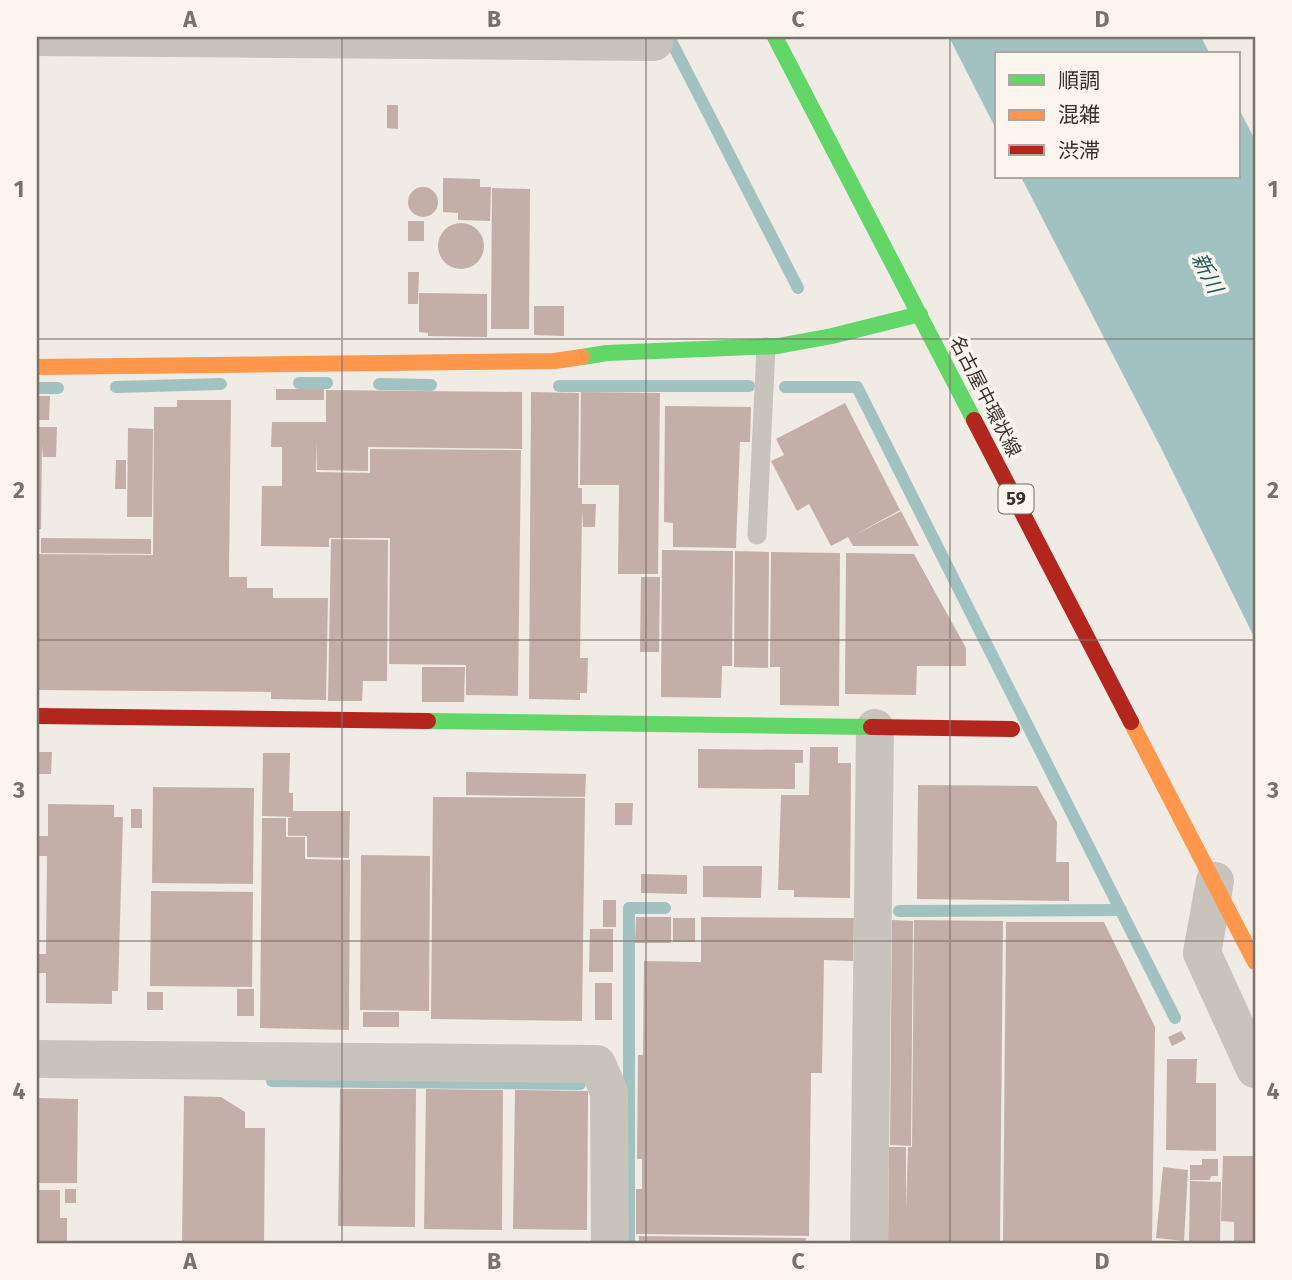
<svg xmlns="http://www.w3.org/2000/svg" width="1292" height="1280" viewBox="0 0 1292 1280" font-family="'Fira Sans','Noto Sans JP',sans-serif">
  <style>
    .water { fill: #a1c2c1 }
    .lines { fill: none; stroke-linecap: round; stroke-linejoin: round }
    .stream { stroke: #a1c2c1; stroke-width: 12 }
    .building { fill: #c3afa7 }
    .lane { stroke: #c9c3be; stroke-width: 19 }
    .street { stroke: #c9c3be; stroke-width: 38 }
    .fast { stroke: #63d668; stroke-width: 16 }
    .slow { stroke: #ff974d; stroke-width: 16 }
    .jam { stroke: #b3261e; stroke-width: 16 }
    .grid { fill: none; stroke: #7a716c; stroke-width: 2; stroke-opacity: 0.55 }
    .labels { text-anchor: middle; stroke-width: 7; stroke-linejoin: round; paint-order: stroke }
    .shield { fill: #fbf5ee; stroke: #756b66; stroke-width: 2 }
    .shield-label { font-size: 18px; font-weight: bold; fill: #3b302b }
    .street-label { font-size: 19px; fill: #3b302b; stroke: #fbf5ee }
    .water-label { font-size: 21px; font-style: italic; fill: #1f5a5e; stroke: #fbf5ee }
    .neatline { fill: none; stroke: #7a716c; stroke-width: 2.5 }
    .grid-label { font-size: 23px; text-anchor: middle; font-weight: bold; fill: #7a716c }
  </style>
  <rect width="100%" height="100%" fill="#f0ebe5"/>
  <!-- water -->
  <g class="water">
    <path d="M949,37H1201L1210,54H996V129Z"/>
    <path d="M1238,107L1255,140V639L1161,448L1021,177H1238Z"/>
  </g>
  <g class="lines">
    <!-- stream -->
    <g class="stream">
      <path d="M669,37L798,288"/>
      <path d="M299,383H327"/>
      <path d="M379,384L431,385"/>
      <path d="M559,386H749"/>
      <path d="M116,387L221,384"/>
      <path d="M785,387H857L1175,1018"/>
      <path d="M37,388H58"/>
      <path d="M899,911L1121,910"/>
      <path d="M272,1081L580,1084"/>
      <path d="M629,1243V908H665"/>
    </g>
  </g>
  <!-- building -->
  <g class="building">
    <path d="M387,105H398V129L387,128Z"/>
    <path d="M443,178L480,179V187H491L490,221L458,220V213L443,212Z"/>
    <circle cx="423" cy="202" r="15"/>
    <path d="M492,188L530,189L529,329H491Z"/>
    <rect x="408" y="221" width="16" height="20"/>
    <circle cx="461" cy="246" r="23"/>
    <path d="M408,272H419L418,304H408Z"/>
    <path d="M419,293L487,294V337L428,336V333L419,332Z"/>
    <path d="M534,306H564V336L534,335Z"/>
    <rect x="276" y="389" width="48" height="11"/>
    <path d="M326,390L522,392V449L368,447V471L317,470L316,440V472L370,473V449L521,450L518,696L466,695V665L389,664L390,538H329V547L261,546L262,486H282V447H271L272,422H326Z"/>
    <path d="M531,392L579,393L578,488H582V504H596L595,527H583L582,509L580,658H588L587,693H580V700L529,699Z"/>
    <path d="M581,392L660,393L658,574H618L619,485H580Z"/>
    <path d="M37,396H50L49,420H37Z"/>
    <path d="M177,400H231L229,577H247V588H273V598H328L326,700L271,699V692L37,690V554L153,555L154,407H177Z"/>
    <path d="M845,403L900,510L853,536L901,511L919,546H853L848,537L831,546L809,504L797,511L771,461L784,455L776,439Z"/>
    <path d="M665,406L751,407L750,442H740L736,548L673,547V523L664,522Z"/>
    <path d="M37,427H57L56,457H43L42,445L41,529H37Z"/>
    <path d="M128,428L153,429L152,517H127Z"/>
    <path d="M116,460H126V489H115Z"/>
    <path d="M41,538L151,539V554L41,553Z"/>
    <path d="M331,539L388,540L387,681H363L362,701H328Z"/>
    <path d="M662,550L733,551L732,666H722L721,698L661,697Z"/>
    <path d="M735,551L769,552L768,668L734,667Z"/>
    <path d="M771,552L840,553L839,706L780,705V667H770Z"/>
    <path d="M846,553L914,554L966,648V666H917L916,695L845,694Z"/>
    <path d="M641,577H660L659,652H640Z"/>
    <path d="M422,667H465L464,702H422Z"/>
    <path d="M810,747H838V763H851L850,898L794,897V890H778L781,795H809Z"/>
    <path d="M698,749L803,750V763H795V789L698,788Z"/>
    <path d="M37,752H52L51,774H37Z"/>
    <path d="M263,753H290L289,793H293V811H350L349,858L307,857V836H288V818L293,817L262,816Z"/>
    <path d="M466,772L586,774L585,797L466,795Z"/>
    <path d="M918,785L1037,786L1057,822L1056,862H1069V901L917,899Z"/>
    <path d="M153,787L254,788L253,884L152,883Z"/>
    <path d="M433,797L585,798L582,1021L431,1019Z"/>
    <path d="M615,803H633L632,825H615Z"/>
    <path d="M48,804L114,805V817H123L118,991H112V1004L46,1003V973H37V954H46L47,856H37V836H48Z"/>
    <rect x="131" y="809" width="11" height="19"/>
    <path d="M262,818H286V837H305V859L350,860L349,1030L260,1028Z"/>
    <path d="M361,855L430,856L429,1011L360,1010Z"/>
    <path d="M703,866H762L761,898L703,897Z"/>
    <path d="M641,874L687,875V894L641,893Z"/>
    <path d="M151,891L253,892L252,987L150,986Z"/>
    <rect x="603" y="900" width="13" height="27"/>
    <path d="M636,917H671V943H635Z"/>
    <path d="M701,917L854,918L853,961L824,960L822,1073H811L809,1236L636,1234V1189H642V1159H637L638,1055H643L644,961L701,962Z"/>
    <rect x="673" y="918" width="22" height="24"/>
    <path d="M892,920L913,921L911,1146L890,1145Z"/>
    <path d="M914,920L1003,921L1000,1243H888L889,1147H906V1210L908,1147H912Z"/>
    <path d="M1006,922H1104L1155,1027L1152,1243H1003Z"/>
    <path d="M590,929H613V972H589Z"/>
    <rect x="595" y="983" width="17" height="37"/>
    <rect x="237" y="989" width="17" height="27"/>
    <rect x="147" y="992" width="16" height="18"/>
    <rect x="363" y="1012" width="36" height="15"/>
    <path d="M1181,1031L1186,1039L1172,1046L1168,1037Z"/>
    <path d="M1167,1059H1197L1196,1083H1216V1151L1166,1150Z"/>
    <path d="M340,1089H416L415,1227L338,1226Z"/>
    <path d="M426,1089L503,1090L502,1230L424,1229Z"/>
    <path d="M515,1090L588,1091L587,1230L513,1229Z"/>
    <path d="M184,1096L221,1097L245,1112V1128H265L264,1243H182Z"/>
    <path d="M37,1098L78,1099L77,1183H37Z"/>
    <path d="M1223,1156H1255V1243H1234V1222L1221,1221Z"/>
    <path d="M1202,1159H1218V1176H1211L1210,1180H1190V1165H1202Z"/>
    <path d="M1163,1167L1188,1170L1184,1241L1156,1238Z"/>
    <path d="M1190,1181L1221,1182L1220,1243H1189Z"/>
    <rect x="65" y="1189" width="11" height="14"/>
    <path d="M37,1190H60V1218H67V1243H37Z"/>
    <path d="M639,1236L806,1238L805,1243H639Z"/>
  </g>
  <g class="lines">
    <!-- lane -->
    <path class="lane" d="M757,535L766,347"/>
    <!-- street -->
    <g class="street">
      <path d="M37,37L654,42"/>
      <path d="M1215,881L1202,953L1255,1069"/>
      <path d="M37,1059L597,1064L609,1092L610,1243"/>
      <path d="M869,1243L875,728"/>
    </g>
    <!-- fast -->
    <g class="fast">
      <path d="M775,37L974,420"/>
      <path d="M582,357L607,353L778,346L832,336L920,314"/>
      <path d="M428,721L871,727"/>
    </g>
    <!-- slow -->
    <g class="slow">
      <path d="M37,367L554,361L582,357"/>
      <path d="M1131,722L1255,962"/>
    </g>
    <!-- jam -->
    <g class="jam">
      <path d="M974,420L1131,722"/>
      <path d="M37,716L428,721"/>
      <path d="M871,727L1012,729"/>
    </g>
  </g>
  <!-- grid -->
  <path class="grid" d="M342,37V1243M646,37V1243M950,37V1243M37,339H1255M37,640H1255M37,941H1255"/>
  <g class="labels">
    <!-- shield labels -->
    <rect class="shield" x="998.5" y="484.5" width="35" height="29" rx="5"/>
    <g class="shield-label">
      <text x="1016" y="505">59</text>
    </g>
    <!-- street labels -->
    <g class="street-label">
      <text transform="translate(986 396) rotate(63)" y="7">名古屋中環状線</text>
    </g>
    <!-- water labels -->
    <g class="water-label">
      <text transform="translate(1207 273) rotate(63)" y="7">新川</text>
    </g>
  </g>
  <!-- border -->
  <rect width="1292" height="1280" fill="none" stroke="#fbf5ee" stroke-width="77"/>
  <!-- legend -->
  <rect x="995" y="52" width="245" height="126" fill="#fbf5ee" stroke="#aea6a0" stroke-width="2"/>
  <rect x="1009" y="75" width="35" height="10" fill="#63d668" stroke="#aea6a0" stroke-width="2"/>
  <text x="1058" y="88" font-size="21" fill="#3b302b">順調</text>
  <rect x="1009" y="110" width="35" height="10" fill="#ff974d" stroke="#aea6a0" stroke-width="2"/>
  <text x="1058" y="122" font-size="21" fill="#3b302b">混雑</text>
  <rect x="1009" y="145" width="35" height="10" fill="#b3261e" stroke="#aea6a0" stroke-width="2"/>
  <text x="1058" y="158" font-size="21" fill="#3b302b">渋滞</text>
  <rect x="38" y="38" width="1216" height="1204" class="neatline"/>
  <g class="grid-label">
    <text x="190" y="27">A</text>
    <text x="494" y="27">B</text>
    <text x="798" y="27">C</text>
    <text x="1102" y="27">D</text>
    <text x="19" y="197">1</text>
    <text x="1273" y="197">1</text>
    <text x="19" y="498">2</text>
    <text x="1273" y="498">2</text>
    <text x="19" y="798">3</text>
    <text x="1273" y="798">3</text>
    <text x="19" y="1099">4</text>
    <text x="1273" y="1099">4</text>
    <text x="190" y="1269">A</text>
    <text x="494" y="1269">B</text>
    <text x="798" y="1269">C</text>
    <text x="1102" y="1269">D</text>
  </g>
</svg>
